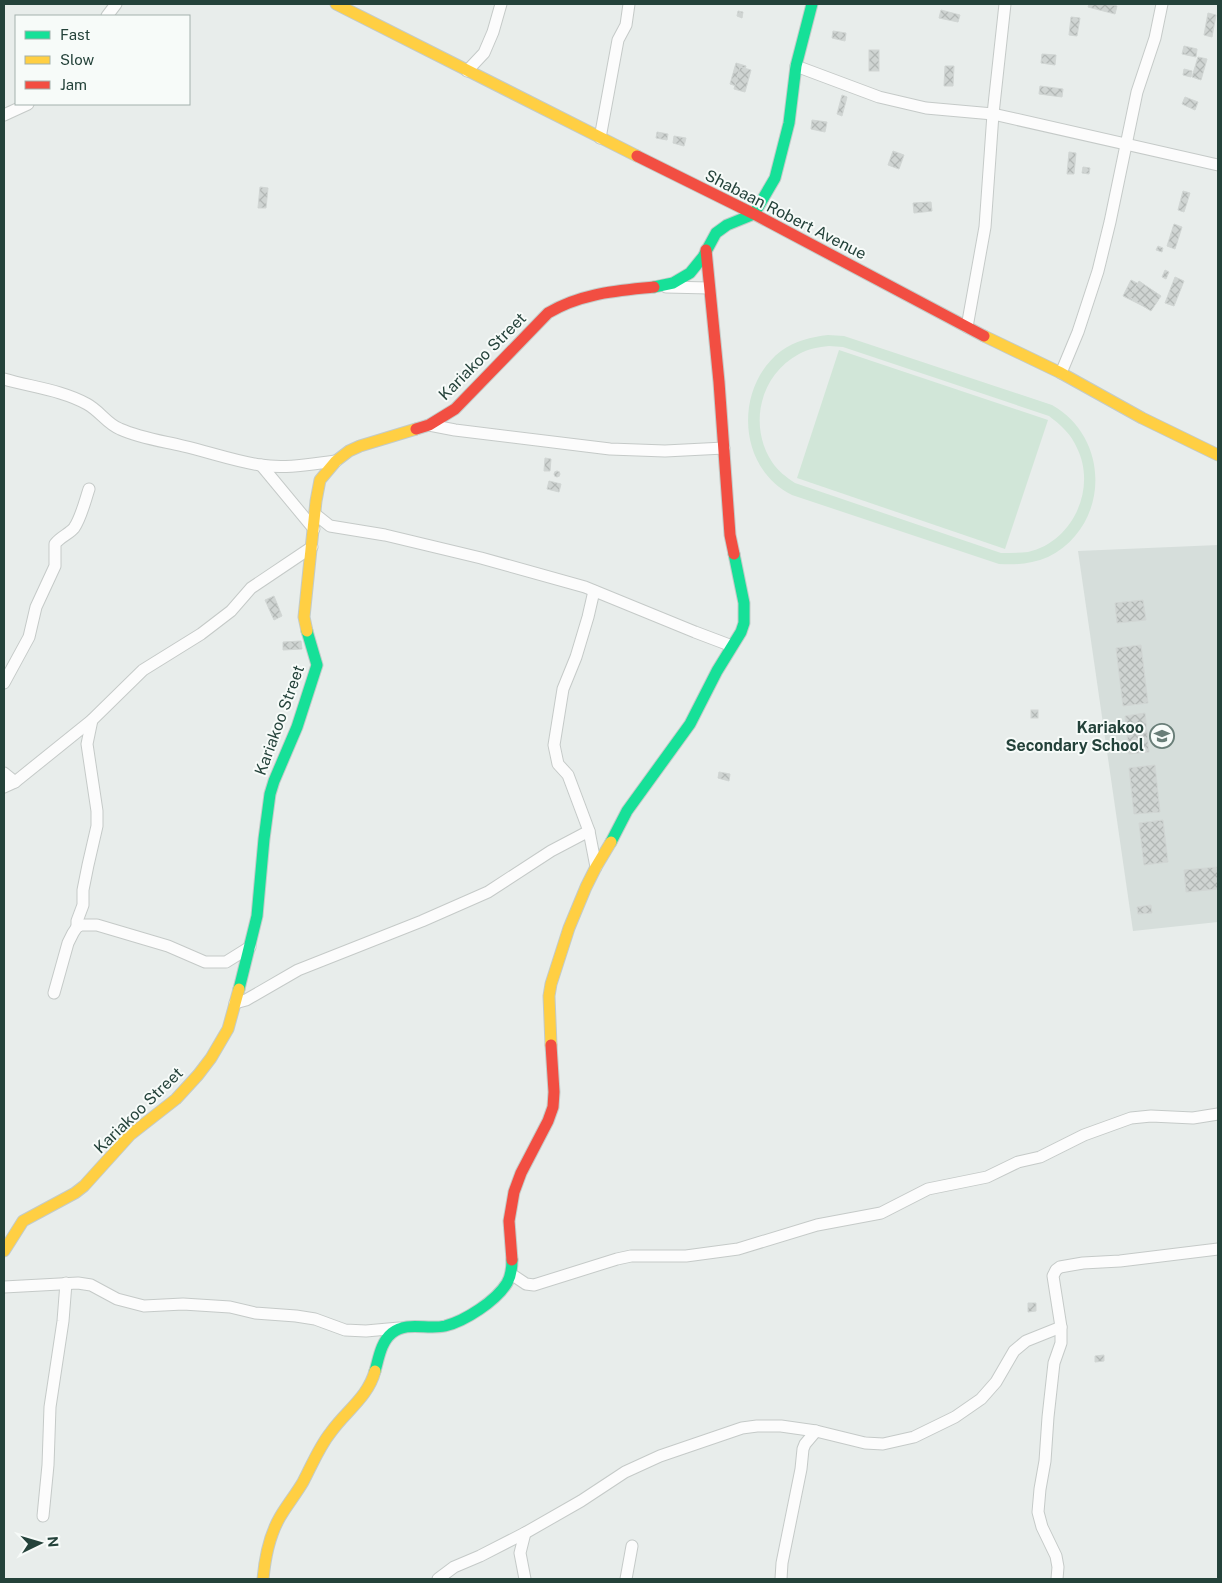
<svg xmlns="http://www.w3.org/2000/svg" width="1222" height="1583" viewBox="0 0 1222 1583" font-family="'Public Sans',sans-serif">
  <style>
    .built { fill: #d6dedb }
    .green { fill: #d1e6d8; fill-rule: evenodd }
    .building { fill: url(#building-cross-hatch); stroke: #d1d6d4 }
    .lines { fill: none; stroke-linecap: round; stroke-linejoin: round }
    .street-casing { stroke: #c5cac8; stroke-width: 13 }
    .fast-casing { stroke: #c3cbc8; stroke-width: 13 }
    .slow-casing { stroke: #c3cbc8; stroke-width: 13 }
    .jam-casing { stroke: #c3cbc8; stroke-width: 13 }
    .street { stroke: #fcfcfc; stroke-width: 11 }
    .fast { stroke: #16e098; stroke-width: 11 }
    .slow { stroke: #ffcf43; stroke-width: 11 }
    .jam { stroke: #f24e42; stroke-width: 11 }
    .labels { text-anchor: middle; stroke-width: 4; stroke-linejoin: round; paint-order: stroke }
    .street-label { font-size: 16px; fill: #24423a; stroke: #f7fbf9 }
    .poi-label { font-size: 16px; font-weight: bold; fill: #24423a; stroke: #f7fbf9; text-anchor: end }
  </style>
  <defs>
    <pattern id="building-cross-hatch" width="8" height="8" patternUnits="userSpaceOnUse" patternTransform="scale(1.25)"><rect width="8" height="8" fill="#cfd4d2"/><path d="M0 0l8 8M0 8l8-8" fill="none" stroke="#b2b7b5"/></pattern>
  </defs>
  <rect width="100%" height="100%" fill="#e8edeb"/>
  <!-- built -->
  <path class="built" d="M1218,545V922L1133,931L1078,551Z"/>
  <!-- green -->
  <g class="green">
    <path d="M828,335L844,336L1052,405C1112,439 1109,527 1048,557C1032,564 1016,565 999,564L792,495C737,468 734,387 781,351C795,341 811,337 828,335ZM829,346L843,347L1049,416C1061,425 1071,434 1077,448C1097,488 1073,542 1028,552C1019,553 1010,553 1001,553L795,483C786,477 778,471 772,462C748,425 760,375 799,354C808,349 818,347 829,346Z"/>
    <path d="M839,350L1048,420L1005,549L797,478Z"/>
  </g>
  <!-- building -->
  <g class="building">
    <path d="M1089,4H1108L1117,6L1115,14L1088,7Z"/>
    <path d="M941,10L960,15L958,22L939,18Z"/>
    <path d="M738,11L743,12L742,18L737,16Z"/>
    <path d="M1208,13L1216,15L1212,37L1204,35Z"/>
    <path d="M1071,17L1080,18L1077,36L1069,35Z"/>
    <path d="M833,31L846,33L845,41L832,38Z"/>
    <path d="M1184,46L1197,49L1196,57L1182,54Z"/>
    <rect x="869" y="50" width="10" height="21"/>
    <path d="M1042,54L1056,55L1055,65L1041,63Z"/>
    <path d="M1198,57L1207,59L1201,80L1192,77Z"/>
    <path d="M736,63L746,66L740,87L730,84Z"/>
    <path d="M945,66H954L953,86H944Z"/>
    <path d="M740,67L751,70L745,92L734,89Z"/>
    <path d="M1184,69L1192,71L1191,77L1183,75Z"/>
    <path d="M1040,86L1063,89L1062,97L1039,94Z"/>
    <path d="M842,95L847,97L842,116L837,114Z"/>
    <path d="M1185,97L1198,102L1195,110L1182,104Z"/>
    <path d="M812,120L827,122L825,132L811,129Z"/>
    <path d="M657,132L668,134L667,140L656,138Z"/>
    <path d="M674,136L686,138L684,146L673,143Z"/>
    <path d="M893,151L904,155L899,169L888,165Z"/>
    <path d="M1069,152L1076,153L1074,174H1067Z"/>
    <path d="M1083,167L1090,168L1089,174L1082,173Z"/>
    <path d="M260,187L268,188L266,208H258Z"/>
    <path d="M1183,191L1190,193L1184,212L1178,210Z"/>
    <path d="M931,202L932,211L914,213L913,203Z"/>
    <path d="M1174,224L1182,227L1175,249L1167,246Z"/>
    <path d="M1158,246L1163,248L1162,252L1156,250Z"/>
    <path d="M1165,270L1169,272L1166,279L1162,277Z"/>
    <path d="M1175,277L1184,281L1174,306L1165,303Z"/>
    <path d="M1131,280L1153,291L1145,307L1123,296Z"/>
    <path d="M1139,281L1161,296L1151,311L1129,297Z"/>
    <path d="M545,458L551,459L550,471H544Z"/>
    <circle cx="557" cy="474" r="3"/>
    <path d="M549,481L561,484L559,492L547,489Z"/>
    <path d="M274,596L282,616L274,620L265,600Z"/>
    <path d="M1143,600L1146,620L1117,623L1115,603Z"/>
    <path d="M301,641L302,649L283,650V642Z"/>
    <path d="M1141,645L1148,703L1123,706L1116,648Z"/>
    <rect x="1031" y="710" width="7" height="8"/>
    <path d="M1145,713L1149,752L1129,754L1125,716Z"/>
    <path d="M1155,765L1160,812L1134,814L1129,768Z"/>
    <path d="M719,772L730,774L729,781L718,778Z"/>
    <path d="M1163,820L1168,862L1144,865L1139,823Z"/>
    <path d="M1218,867V889L1186,892L1184,870Z"/>
    <path d="M1151,905L1152,913L1138,914L1137,907Z"/>
    <path d="M1028,1303H1036V1311L1028,1312Z"/>
    <path d="M1104,1355V1361L1095,1362V1356Z"/>
  </g>
  <g class="lines">
    <defs>
      <g id="street">
        <path d="M107,16L116,4"/>
        <path d="M796,66L879,97L926,108L993,114L1218,165"/>
        <path d="M467,71L484,53L493,32L501,4"/>
        <path d="M4,115L28,104"/>
        <path d="M600,138L618,40L626,25L629,4"/>
        <path d="M666,287L709,288"/>
        <path d="M967,327L985,227L993,114L1005,4"/>
        <path d="M1061,373L1078,332L1098,271L1110,222L1137,92L1155,38L1162,4"/>
        <path d="M4,379C31,387 62,390 87,404C100,411 107,424 120,429C140,438 162,441 183,446C209,452 234,461 260,465C286,469 311,464 336,461"/>
        <path d="M429,425L455,430L610,449L665,451L724,448"/>
        <path d="M261,465L314,529"/>
        <path d="M315,514L330,526L385,535L481,558L585,587L695,632L732,646"/>
        <path d="M594,591L588,617L576,657L563,689L554,745L558,764L568,775L589,831L596,867"/>
        <path d="M4,683L29,637L36,607L55,566V544C60,537 69,534 74,528C81,518 85,501 89,489"/>
        <path d="M4,773L15,782"/>
        <path d="M4,787L15,782L92,720L143,670L201,634L231,611L251,588L312,547"/>
        <path d="M77,927V921L83,905V890L88,865L97,826V811L87,744L92,720"/>
        <path d="M54,993L68,943L73,933L77,927L81,925H97L168,946L205,962H226L250,947"/>
        <path d="M235,1003L246,1000L298,970L422,921L488,892L551,851L589,831"/>
        <path d="M511,1274L526,1284L534,1285L617,1259L631,1256H686L738,1249L817,1225L881,1213L928,1189L987,1177L1018,1162L1040,1157L1084,1135L1131,1118L1151,1116L1193,1118L1218,1114"/>
        <path d="M4,1287L78,1283L91,1285L117,1299L144,1306L183,1304L230,1307L255,1313L296,1316L315,1319L345,1330L366,1331L399,1328"/>
        <path d="M43,1516L48,1465L50,1407L63,1321L66,1283"/>
        <path d="M525,1533L520,1553L525,1579"/>
        <path d="M438,1579L454,1567L480,1556L525,1533L581,1501L625,1472L660,1456L742,1428L757,1426H781L816,1431L865,1443L883,1444L914,1437L955,1417L981,1399L996,1382L1014,1351L1026,1341L1061,1327"/>
        <path d="M626,1579L632,1546"/>
        <path d="M781,1579L782,1563L801,1469L803,1449L805,1444L816,1431"/>
        <path d="M1057,1579L1058,1567L1056,1556L1042,1527L1038,1512L1040,1489L1045,1461L1048,1417L1054,1363L1061,1343V1327L1053,1276L1056,1270L1060,1267L1083,1263L1120,1261L1218,1249"/>
      </g>
      <g id="fast">
        <path d="M654,287L673,283L690,273L703,257L716,233L727,225L754,214L775,178L789,123L796,66L812,4"/>
        <path d="M611,842L627,811L690,724L717,671L741,632L744,623V603L734,554"/>
        <path d="M239,989L257,916L264,839L270,794L274,781L297,727L317,665L307,631"/>
        <path d="M375,1371C379,1357 381,1342 392,1333C407,1321 427,1330 445,1326C465,1321 496,1301 507,1283C511,1276 512,1268 512,1260"/>
      </g>
      <g id="slow">
        <path d="M336,4L637,156"/>
        <path d="M984,336L1061,373L1142,418L1218,455"/>
        <path d="M307,631L304,617L316,501L320,480L336,461L349,451L360,446L416,429"/>
        <path d="M551,1045L549,996L551,984L569,928L586,887L596,867L611,842"/>
        <path d="M4,1251L23,1221L75,1193L84,1186L130,1135L176,1099L198,1075L211,1058L228,1029L239,989"/>
        <path d="M263,1579C265,1557 269,1536 280,1517C287,1505 296,1494 303,1482C312,1465 319,1447 331,1432C346,1411 368,1397 375,1371"/>
      </g>
      <g id="jam">
        <path d="M637,156L754,214L984,336"/>
        <path d="M706,250L719,382L730,535L734,554"/>
        <path d="M416,429L429,425L455,409L548,313C581,293 617,291 654,287"/>
        <path d="M512,1260L509,1221L514,1192L521,1173L548,1121L553,1107L554,1092L551,1045"/>
      </g>
    </defs>
    <!-- street casing -->
    <use href="#street" class="street-casing"/>
    <!-- fast casing -->
    <use href="#fast" class="fast-casing"/>
    <!-- slow casing -->
    <use href="#slow" class="slow-casing"/>
    <!-- jam casing -->
    <use href="#jam" class="jam-casing"/>
    <!-- street -->
    <use href="#street" class="street"/>
    <!-- fast -->
    <use href="#fast" class="fast"/>
    <!-- slow -->
    <use href="#slow" class="slow"/>
    <!-- jam -->
    <use href="#jam" class="jam"/>
  </g>
  <!-- icons -->
  <defs>
    <symbol id="school-ring" viewBox="-11 -11 22 22"><circle r="9.5" fill="#f7fbf9" stroke="#697e78" stroke-width="1.5"/><path d="M0-5L7-2L0 1L-7-2ZM-4 1L0 2.5L4 1V4Q0 6-4 4Z" fill="#697e78"/></symbol>
  </defs>
  <g fill-rule="evenodd">
    <use href="#school-ring" x="1148" y="722" width="28" height="28"/>
  </g>
  <g class="labels">
    <!-- street labels -->
    <g class="street-label">
      <text transform="translate(786 214) rotate(27)" y="6">Shabaan Robert Avenue</text>
      <text transform="translate(482 356) rotate(-45)" y="6">Kariakoo Street</text>
      <text transform="translate(279 720) rotate(-70)" y="6">Kariakoo Street</text>
      <text transform="translate(138 1110) rotate(-44)" y="6">Kariakoo Street</text>
    </g>
    <!-- poi labels -->
    <g class="poi-label">
      <text x="1144" y="733">Kariakoo<tspan x="1144" dy="18">Secondary School</tspan></text>
    </g>
  </g>
  <!-- border -->
  <rect width="1222" height="1583" fill="none" stroke="#24423a" stroke-width="10"/>
  <!-- legend -->
  <rect x="15" y="15" width="175" height="90" fill="#f7fbf9" stroke="#a3b1ad"/>
  <rect x="25" y="31" width="25" height="8" fill="#16e098" stroke="#a3b1ad"/>
  <text x="60" y="40" font-size="15" fill="#24423a">Fast</text>
  <rect x="25" y="56" width="25" height="8" fill="#ffcf43" stroke="#a3b1ad"/>
  <text x="60" y="65" font-size="15" fill="#24423a">Slow</text>
  <rect x="25" y="81" width="25" height="8" fill="#f24e42" stroke="#a3b1ad"/>
  <text x="60" y="90" font-size="15" fill="#24423a">Jam</text>
  <!-- north arrow -->
  <g transform="translate(40 1543) rotate(85)" stroke="#f7fbf9" stroke-width="4" paint-order="stroke">
  <path d="M0-4L9 19L0 12L-9 19Z" fill="#24423a"/>
  <text y="-8" font-size="14" font-weight="bold" text-anchor="middle" fill="#24423a">N</text>
  </g>
</svg>
